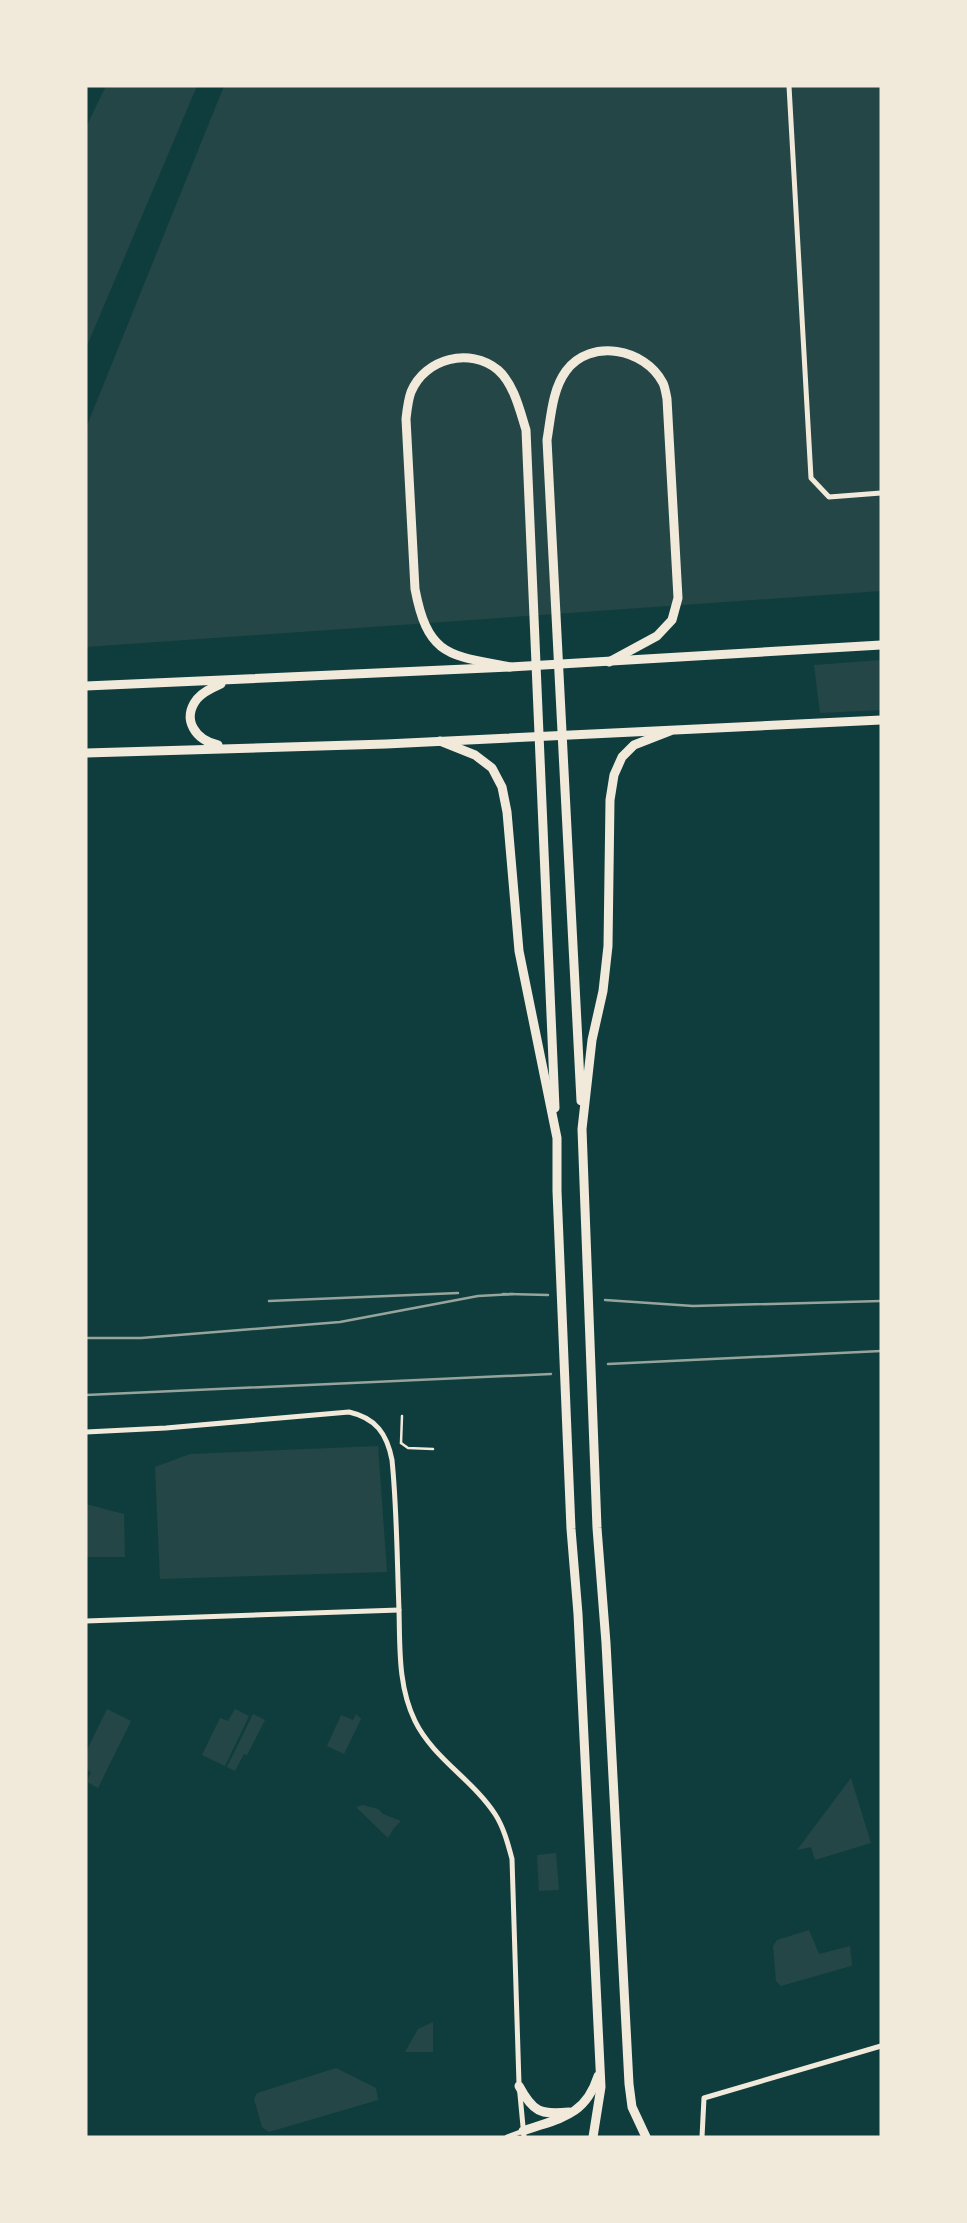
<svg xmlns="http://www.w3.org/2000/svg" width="967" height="2223" viewBox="0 0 967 2223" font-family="'DejaVu Sans',sans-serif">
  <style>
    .green { fill: #244646 }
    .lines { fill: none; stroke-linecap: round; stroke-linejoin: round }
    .service { stroke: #f1e9da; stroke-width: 2.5 }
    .minor { stroke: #f1e9da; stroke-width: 5 }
    .primary { stroke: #f1e9da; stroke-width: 9 }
    .rail { stroke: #97a49c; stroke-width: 2.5 }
  </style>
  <rect width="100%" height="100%" fill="#0f3d3e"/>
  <!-- green -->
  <g class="green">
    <path d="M106,86H197L86,348V127Z"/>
    <path d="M224,86H881V591L86,647V428Z"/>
    <path d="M881,660V710L820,713L814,665Z"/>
    <path d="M378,1446L387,1572L160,1579L155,1467L190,1454Z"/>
    <path d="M86,1504L124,1514L125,1557H86Z"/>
    <path d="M107,1709L131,1721L98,1788L87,1782L91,1772L86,1769V1752Z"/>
    <path d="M235,1709L249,1716L225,1766L202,1755L220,1718L228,1721Z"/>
    <path d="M253,1714L265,1720L247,1755L244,1754L235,1771L227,1767Z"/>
    <path d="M356,1714L361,1719L344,1754L327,1746L341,1715L353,1720Z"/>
    <path d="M851,1778L871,1843L815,1860L811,1847L797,1850Z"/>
    <path d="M363,1805L378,1809L383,1814L401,1821L394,1828L388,1838L356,1807Z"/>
    <path d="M556,1853L559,1890L539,1891L537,1855Z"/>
    <path d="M809,1930L819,1954L850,1946L852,1964L851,1966L781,1986L776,1981L773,1946L777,1940Z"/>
    <path d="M433,2022V2052H405L418,2029Z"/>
    <path d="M336,2068L376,2088L378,2100L269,2132L262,2127L254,2099L257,2093Z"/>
  </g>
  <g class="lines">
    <!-- service -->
    <g class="service">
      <path d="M401,1443L408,1448L433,1449"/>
      <path d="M401,1443L402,1416"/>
    </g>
    <!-- minor -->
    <g class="minor">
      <path d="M789,86L811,478L829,497L881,493"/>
      <path d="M86,1432L166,1428L349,1412C376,1418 387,1434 392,1460C397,1510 397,1560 399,1610C400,1648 398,1686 415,1721C433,1758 473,1780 495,1814C504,1828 508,1844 512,1859L519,2084L524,2137"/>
      <path d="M86,1621L399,1610"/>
      <path d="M507,2137L523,2131"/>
      <path d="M702,2137L704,2098L881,2046"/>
    </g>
    <!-- primary -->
    <g class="primary">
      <path d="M510,667C449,655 428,657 415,589L406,419C407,410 408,400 411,392C425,358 470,347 498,370C514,384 520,411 526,430L555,1108"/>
      <path d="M86,686L510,667L881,645"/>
      <path d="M440,741L475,755L492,768L502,787L507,812L519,951L557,1138V1191L571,1529L578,1614L601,2087L593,2137"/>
      <path d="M218,745C196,740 181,720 197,699C204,691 212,688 221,684"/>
      <path d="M86,753L386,744L881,720"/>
      <path d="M581,1101L547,440C551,417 552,390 566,371C590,338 645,348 663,383C665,387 666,394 667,399L678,598L672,620L657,636L609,662"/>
      <path d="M519,2086C533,2112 540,2115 569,2112"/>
      <path d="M523,2131C559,2118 585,2117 598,2076"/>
      <path d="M646,2137L632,2107L629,2084L606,1643L597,1528L582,1129L592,1040L603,991L608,946L610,800L614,775L622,757L634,745L670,731"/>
    </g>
    <!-- rail -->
    <g class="rail">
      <path d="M503,1294L548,1295"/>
      <path d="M605,1300L693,1306L881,1301"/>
      <path d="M269,1301L458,1293"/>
      <path d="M86,1338H141L340,1322L478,1296L513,1294"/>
      <path d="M608,1364L881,1351"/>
      <path d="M86,1395L551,1374"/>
    </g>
  </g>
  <!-- border -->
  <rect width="967" height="2223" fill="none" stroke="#f1e9da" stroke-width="175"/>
</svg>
